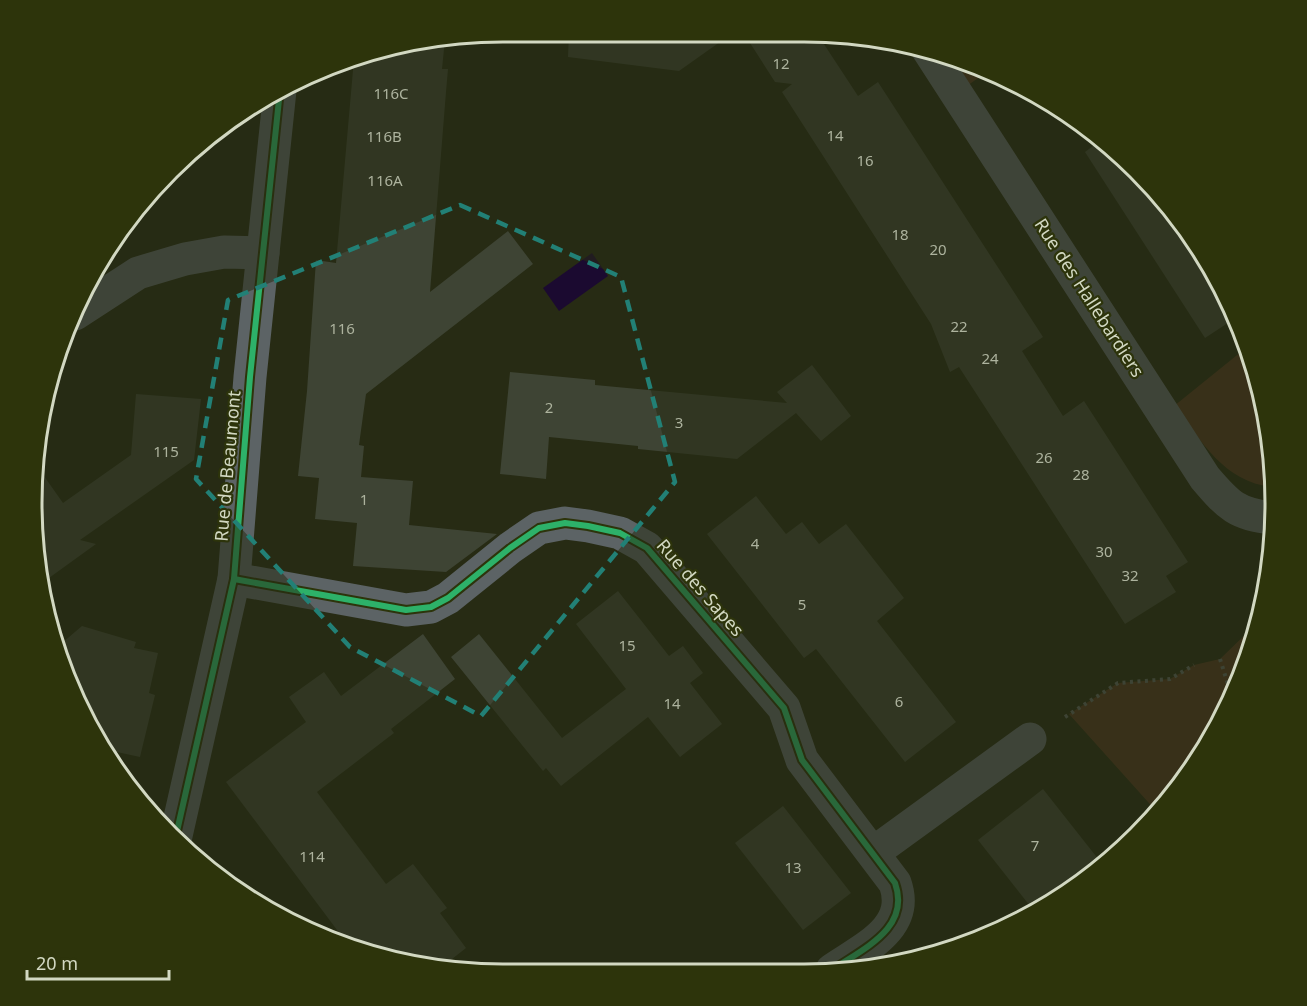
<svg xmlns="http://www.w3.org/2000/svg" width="1307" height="1006" viewBox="0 0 1307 1006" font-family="'Noto Sans',sans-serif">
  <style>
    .green { fill: #4e3720 }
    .water { fill: #1b0a30 }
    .building { fill: #3e4434 }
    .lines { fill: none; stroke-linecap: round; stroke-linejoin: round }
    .path { stroke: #5a605b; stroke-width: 4; stroke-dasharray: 3 4.5; stroke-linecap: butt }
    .minor { stroke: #5c6365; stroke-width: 33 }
    .cycleway-casing { stroke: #2d340b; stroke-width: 10 }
    .cycleway { stroke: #2db169; stroke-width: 6 }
    .marked { fill: none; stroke: #228076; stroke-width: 4.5; stroke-dasharray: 12 8; stroke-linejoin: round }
    .labels { text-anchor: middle; stroke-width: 4.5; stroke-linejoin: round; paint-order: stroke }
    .number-label { font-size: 15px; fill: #adb39e }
    .street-label { font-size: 18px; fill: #d2d8c2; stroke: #2d340b }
    .rim { fill: none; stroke: #d2d8c2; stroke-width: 3 }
  </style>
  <rect width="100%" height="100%" fill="#272b14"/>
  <!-- green -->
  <g class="green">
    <path d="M927,48L988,71L957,93Z"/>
    <path d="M1247,347L1267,411L1274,487C1224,483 1203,442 1174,406Z"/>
    <path d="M1250,630L1254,635L1239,684L1196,765L1157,812L1069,714L1118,683L1170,679L1194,665L1220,659Z"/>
  </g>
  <!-- water -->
  <path class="water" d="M592,253L608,276L559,311L543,288Z"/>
  <!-- building -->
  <g class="building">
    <path d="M569,32H734L679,71L568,57Z"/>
    <path d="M743,32H816L858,96L878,82L1043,337L1022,351L1063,416L1084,401L1188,562L1166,576L1176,592L1125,624L959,367L950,372L931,324L782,92L792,84L775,82Z"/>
    <path d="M445,39L442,69H448L446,92L430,292L508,231L533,264L366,394L359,445L364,446L361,477L413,481L409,525L497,534L446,572L353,566L357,523L315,519L319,478L298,476L307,391L316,260L336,263L354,59L381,48Z"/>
    <path d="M1101,140L1196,241L1237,317L1205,338L1085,152Z"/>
    <path d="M812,365L851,416L821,441L796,413L737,459L638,449V446L549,437L546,479L500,474L510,372L595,380V385L787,403L777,392Z"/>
    <path d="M136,394L201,399L194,460L80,540L96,544L42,583L32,533L39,469L63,503L131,455Z"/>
    <path d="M756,496L786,534L802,522L819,544L846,524L904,598L877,621L956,722L905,762L816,649L804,658L707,534Z"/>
    <path d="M618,591L669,656L683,646L703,673L690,683L722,724L680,757L648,717L561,786L546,768L543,771L451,657L479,634L562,738L626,689L576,624Z"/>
    <path d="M82,626L136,642L134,648L158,653L149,693L155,695L140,757L103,749L56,654L55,649Z"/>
    <path d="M423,634L455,679L391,729L394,733L317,792L386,884L413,864L447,908L440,913L466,948L438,970L352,950L226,782L306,722L289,697L324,672L341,696Z"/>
    <path d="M1043,789L1099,860L1034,911L978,840Z"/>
    <path d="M783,806L851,893L803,930L735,843Z"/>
  </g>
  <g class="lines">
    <!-- path -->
    <g class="path">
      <path d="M1220,659L1232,697"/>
      <path d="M1065,717L1118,683L1170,679L1194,665"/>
    </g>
    <!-- minor -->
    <g class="minor">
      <path d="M927,48L1205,478C1228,505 1237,515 1274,518"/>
      <path d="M75,314L138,273L185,259L224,252L263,253"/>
      <path d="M234,579L406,610L431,607L448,598L510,548L539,528L565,523L588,526L620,533L647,548L784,708L802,760L895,883C911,928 864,948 832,970"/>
      <path d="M175,840L234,579L250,377L280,90"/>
      <path d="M873,853L1030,739"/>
    </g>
    <defs>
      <g id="cycleway">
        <path d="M234,579L406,610L431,607L448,598L510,548L539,528L565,523L588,526L620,533L647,548L784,708L802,760L895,883C911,928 864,948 832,970"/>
        <path d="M175,840L234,579L250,377L280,90"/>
      </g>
    </defs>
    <!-- cycleway casing -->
    <use href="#cycleway" class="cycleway-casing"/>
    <!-- cycleway -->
    <use href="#cycleway" class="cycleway"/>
  </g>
  <!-- marked area -->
  <path d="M0 0H1307V1006H0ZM460,205L621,277L675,482L481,716L350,647L196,479L228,300Z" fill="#272b14" fill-opacity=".55" fill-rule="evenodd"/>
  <path class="marked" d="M460,205L621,277L675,482L481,716L350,647L196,479L228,300Z"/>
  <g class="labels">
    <!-- number labels -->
    <g class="number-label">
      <text x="781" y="69">12</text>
      <text x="391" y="99">116C</text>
      <text x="835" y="141">14</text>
      <text x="384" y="142">116B</text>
      <text x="865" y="166">16</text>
      <text x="385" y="186">116A</text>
      <text x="900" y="240">18</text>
      <text x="938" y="255">20</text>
      <text x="959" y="332">22</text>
      <text x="342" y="334">116</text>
      <text x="990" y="364">24</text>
      <text x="549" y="413">2</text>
      <text x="679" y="428">3</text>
      <text x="166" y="457">115</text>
      <text x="1044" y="463">26</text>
      <text x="1081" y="480">28</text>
      <text x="364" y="505">1</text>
      <text x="755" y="549">4</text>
      <text x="1104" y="557">30</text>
      <text x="1130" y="581">32</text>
      <text x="802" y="610">5</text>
      <text x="627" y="651">15</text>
      <text x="899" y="707">6</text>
      <text x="672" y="709">14</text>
      <text x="1035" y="851">7</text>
      <text x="312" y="862">114</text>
      <text x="793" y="873">13</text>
    </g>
    <!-- street labels -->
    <g class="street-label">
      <text transform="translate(1089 298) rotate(57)" y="6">Rue des Hallebardiers</text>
      <text transform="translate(228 466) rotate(-85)" y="6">Rue de Beaumont</text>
      <text transform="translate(700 588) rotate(49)" y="6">Rue des Sapes</text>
    </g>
  </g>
  <!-- crop -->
  <path d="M0 0H1307V1006H0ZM503 42H804A461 461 0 0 1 1265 503V503A461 461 0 0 1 804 964H503A461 461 0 0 1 42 503V503A461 461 0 0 1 503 42Z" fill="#2d340b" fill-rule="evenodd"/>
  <path class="rim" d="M503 42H804A461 461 0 0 1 1265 503V503A461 461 0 0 1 804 964H503A461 461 0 0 1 42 503V503A461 461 0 0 1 503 42Z"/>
  <!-- scale -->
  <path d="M27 970v9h142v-9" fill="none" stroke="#d2d8c2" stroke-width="3"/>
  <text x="36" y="970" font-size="18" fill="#d2d8c2" stroke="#2d340b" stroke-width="4.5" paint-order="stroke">20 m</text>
</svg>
